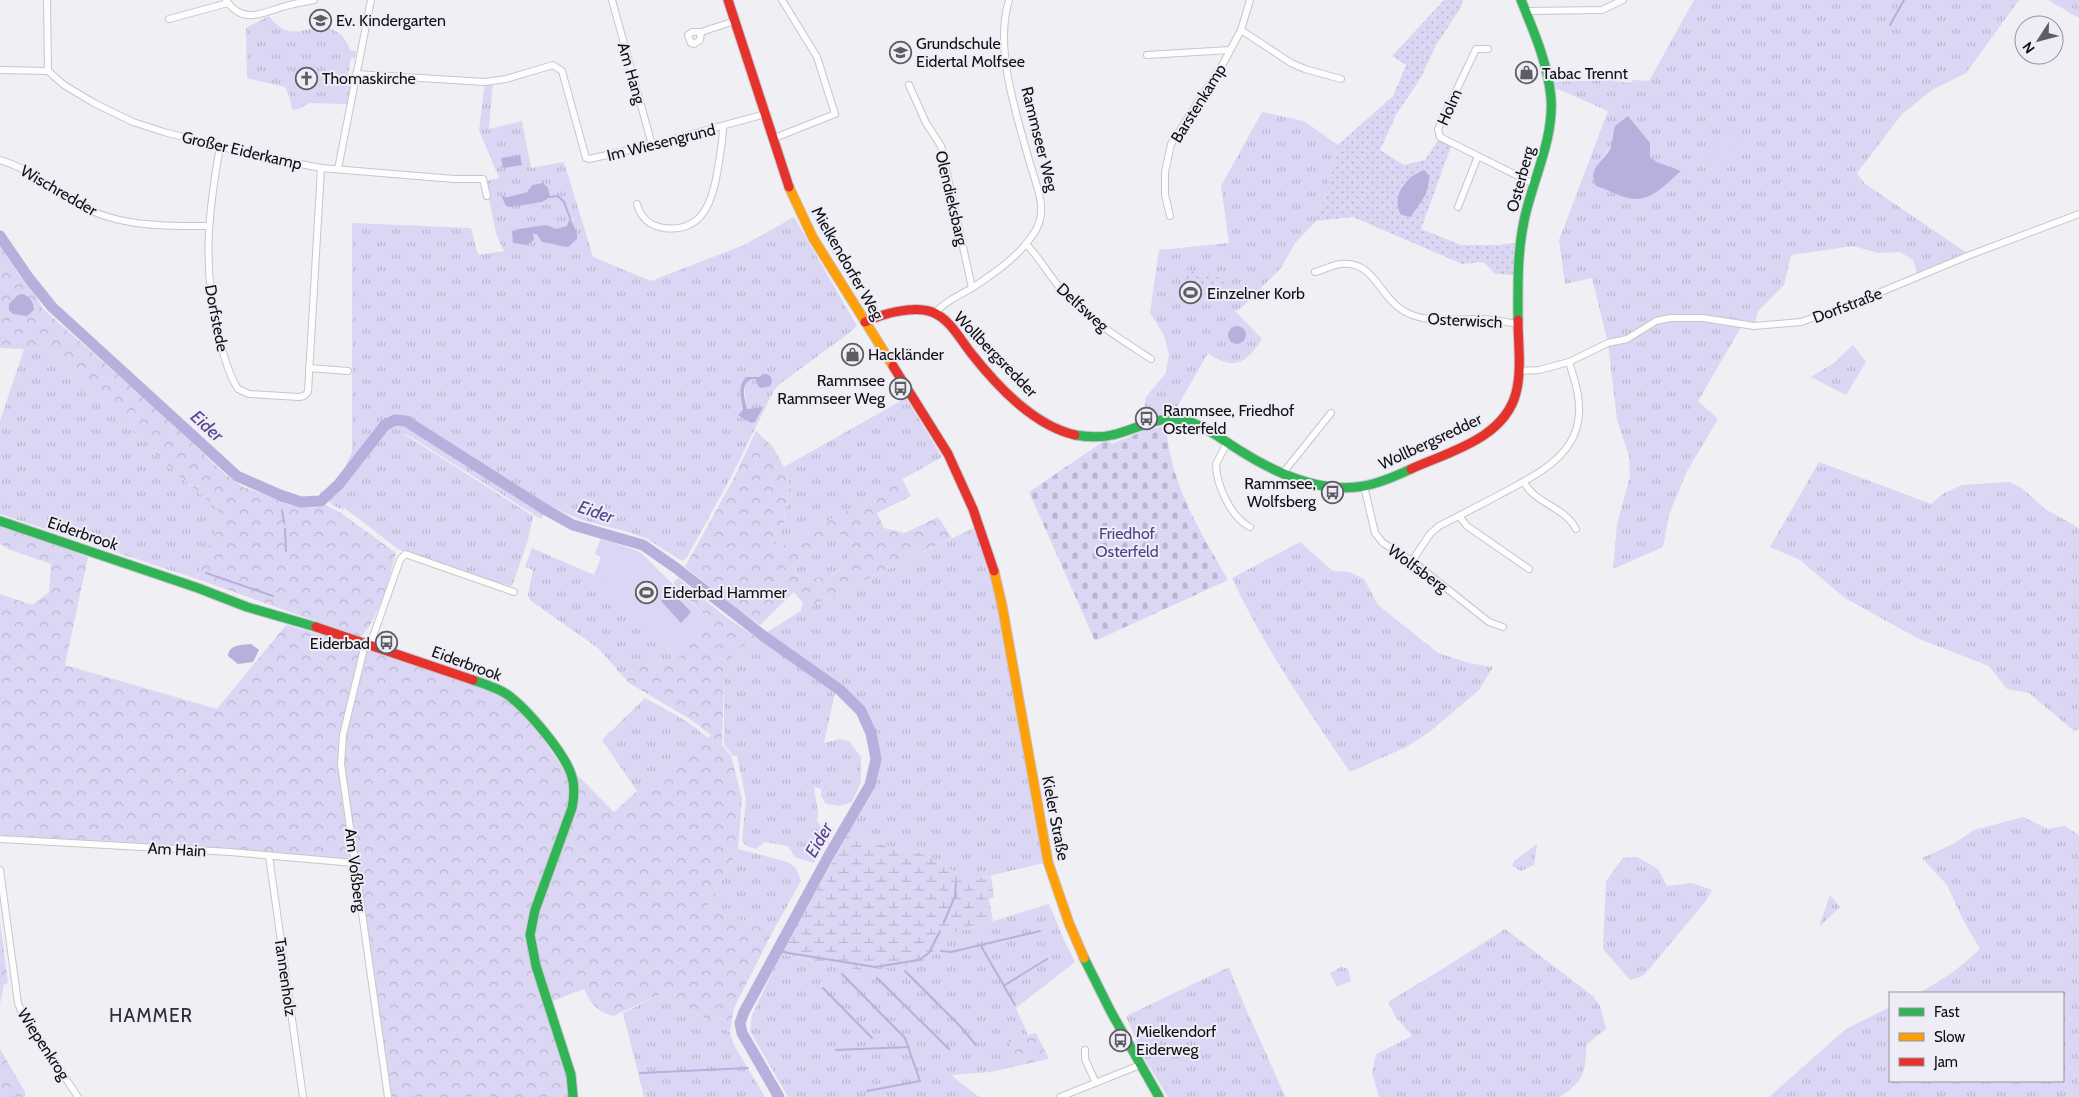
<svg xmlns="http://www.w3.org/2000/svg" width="2079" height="1097" viewBox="0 0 2079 1097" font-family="Cabin,sans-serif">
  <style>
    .grass { fill: url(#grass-tufts); fill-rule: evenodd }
    .forest { fill: url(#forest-crowns); fill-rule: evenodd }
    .wetland { fill: url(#wetland-marsh) }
    .cemetery { fill: url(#cemetery-stones) }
    .park { fill: url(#park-dots); fill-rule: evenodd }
    .pitch { fill: #dbd6f3 }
    .water { fill: #b8afdd }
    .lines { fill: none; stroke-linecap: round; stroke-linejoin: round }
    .stream { stroke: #b8afdd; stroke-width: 2 }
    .river { stroke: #b8afdd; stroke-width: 11 }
    .street-casing { stroke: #c7c7cb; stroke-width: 8 }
    .fast-casing { stroke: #c7c7cb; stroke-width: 11 }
    .slow-casing { stroke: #c7c7cb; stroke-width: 11 }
    .jam-casing { stroke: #c7c7cb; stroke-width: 11 }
    .street { stroke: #fdfdfd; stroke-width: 6 }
    .fast { stroke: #30b455; stroke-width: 9 }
    .slow { stroke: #ff9f0a; stroke-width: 9 }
    .jam { stroke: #e5322d; stroke-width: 9 }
    .labels { text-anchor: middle; stroke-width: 4; stroke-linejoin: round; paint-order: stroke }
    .poi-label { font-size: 16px; fill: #100f12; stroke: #eeecf7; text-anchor: start }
    .street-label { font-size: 16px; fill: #100f12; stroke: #eeecf7 }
    .park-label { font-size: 16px; fill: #513d88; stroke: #eeecf7 }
    .water-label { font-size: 18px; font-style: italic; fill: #56418d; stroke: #eeecf7 }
    .quarter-label { font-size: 19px; letter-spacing: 1px; fill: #2e2d35; stroke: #eeecf7 }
  </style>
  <defs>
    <pattern id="grass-tufts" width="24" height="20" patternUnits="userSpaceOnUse" patternTransform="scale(1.25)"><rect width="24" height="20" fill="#dbd6f3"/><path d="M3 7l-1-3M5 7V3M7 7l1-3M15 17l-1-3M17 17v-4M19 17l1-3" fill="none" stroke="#bbb6cf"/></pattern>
    <pattern id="forest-crowns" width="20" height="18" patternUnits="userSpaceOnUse" patternTransform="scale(1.25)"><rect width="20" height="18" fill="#dbd6f3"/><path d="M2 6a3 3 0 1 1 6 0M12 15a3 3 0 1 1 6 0" fill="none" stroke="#bbb6cf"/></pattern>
    <pattern id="wetland-marsh" width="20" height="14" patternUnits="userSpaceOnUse" patternTransform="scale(1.25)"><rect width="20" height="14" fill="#dbd6f3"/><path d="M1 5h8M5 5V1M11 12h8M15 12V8" fill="none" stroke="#bbb6cf"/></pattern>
    <pattern id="cemetery-stones" width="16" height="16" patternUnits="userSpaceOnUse" patternTransform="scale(1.25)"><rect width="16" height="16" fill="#dbd6f3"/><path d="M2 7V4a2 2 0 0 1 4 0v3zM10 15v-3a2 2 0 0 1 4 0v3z" fill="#bbb6cf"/></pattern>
    <pattern id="park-dots" width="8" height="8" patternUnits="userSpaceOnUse" patternTransform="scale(1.25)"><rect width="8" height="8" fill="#dbd6f3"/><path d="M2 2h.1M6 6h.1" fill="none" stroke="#bbb6cf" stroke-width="1.8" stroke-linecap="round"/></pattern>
  </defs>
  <rect width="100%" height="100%" fill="#efeff4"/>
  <!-- grass -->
  <g class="grass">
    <path d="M1694,0H2019L1966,73L1932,90L1902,114L1857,173L1864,183L1970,255L1918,276L1913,260L1900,252L1878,253L1853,246L1791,255L1784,285L1758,311L1754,326L1743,324L1698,401L1718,419L1686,473L1669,515L1663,547L1613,569L1617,525L1630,476L1629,456L1617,420L1608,343L1592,278L1565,284L1559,240L1608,111L1558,89L1554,90V82L1610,80L1629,83L1633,80L1649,81ZM1611,146L1650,157L1657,162L1681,171C1667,182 1653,199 1634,199C1621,198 1609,190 1596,186L1594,170Z"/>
    <path d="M2048,0H2079V18Z"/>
    <path d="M269,16C296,51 312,13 340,34C345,37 348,46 351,51H356L355,58H351L348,74L353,75L347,104L309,103L299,109L292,110L290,98L285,87L247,78L246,28Z"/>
    <path d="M493,81L489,129L522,121L531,168L564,162L593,257L651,281L744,245L794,217L857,326L845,336L781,383L774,390L731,477L686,559L682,561L647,539L632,533L582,520L549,506L541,519L408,435L404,434L533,516L528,540L512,586L485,579L398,549L343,507L344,510L334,506L320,493L339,480L352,452V223L471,228L478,255L504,251L496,233L486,184L489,180L499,178L479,130L485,82ZM532,185L542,202L506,206L501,196L508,197L527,192ZM763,374L756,379L748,380L744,386L747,409L762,408L738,414L743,411C741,399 737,386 746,377H759Z"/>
    <path d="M1262,112L1304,121L1338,145L1327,190L1316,221L1295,243L1281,268L1241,308L1235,311L1262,339C1246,364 1234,371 1208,353L1177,407L1175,413L1153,415L1142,419L1146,397L1166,373L1169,354L1164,335L1150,313L1159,250L1229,243L1221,186Z"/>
    <path d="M1853,345L1866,362L1846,395L1811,377L1834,363Z"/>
    <path d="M24,349L47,350L176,473L218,509L215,536L203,556L197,579L0,514V421Z"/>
    <path d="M906,398L942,457L777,549L772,540L784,523L785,509L792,493L784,467Z"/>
    <path d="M1819,462L1931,504L1944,493L1962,485L2009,482L2022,488L2045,509L2079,528V729L2074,731L2029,693L2007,689L1989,666L1919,639L1845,598L1800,560L1770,547Z"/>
    <path d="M980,525L984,535L1048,862L972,880L957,873L924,854L858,839L849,832L873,792L877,778L879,759L877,735L864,709L842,688L767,632L801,611Z"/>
    <path d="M828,534L844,535L851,542L853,551L841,569L830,576L806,579L798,574L794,564L810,554L812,542Z"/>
    <path d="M1300,542L1333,571L1350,572L1364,579L1378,605L1438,653L1469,663L1493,667L1479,690L1428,733L1406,747L1350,772C1307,709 1264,647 1232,578Z"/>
    <path d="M532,548L594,575L623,600L677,659L656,662L621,674L598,648L531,601L528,595L533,570L525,567Z"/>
    <path d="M757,638L835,693L824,743L840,739L849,741L861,757V782L852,802L839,806L826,804L821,796V789L814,787L818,813L817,821L828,837L814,863L795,857L788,846L765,842L756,849L746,846L742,841L746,799L737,756H733L724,745V681L734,651Z"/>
    <path d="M645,698L686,721L708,738L637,791L602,740Z"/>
    <path d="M2023,817L2048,829L2064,826L2079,835V1097H1769L1846,1029L1890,1007V1081H2063V993H1918C1942,981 1961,967 1980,949L1962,918L1947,885L1922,858L1953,844L1974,830Z"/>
    <path d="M1537,844L1534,865L1521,871L1512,866L1514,861Z"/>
    <path d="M738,849L788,862L796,868L801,881L773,931L706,909Z"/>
    <path d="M1637,857L1658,869L1667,886L1692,883L1712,890L1706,901L1643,976L1630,980L1603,949L1606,881L1623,858Z"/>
    <path d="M1830,895L1840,907L1819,927Z"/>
    <path d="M1049,904L1064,940L1075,962L1016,1008L1028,1035L1008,1040L1021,1065L991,1072L951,1075L979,1097H788L750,1031L752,1015L781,954L862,971L931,955L944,936Z"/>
    <path d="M1505,929L1593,996L1600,1006L1606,1029L1587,1044C1584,1074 1586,1079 1560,1097H1379L1372,1073L1376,1054L1412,1036L1395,1016L1388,1002L1444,968Z"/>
    <path d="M1229,967C1245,1011 1267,1053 1285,1097H1168L1143,1056L1126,1016Z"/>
    <path d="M1341,967L1348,969L1351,981L1337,987L1330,973Z"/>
    <path d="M661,994L730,1032L734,1045L765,1097H644L623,1013Z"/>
  </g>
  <!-- forest -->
  <g class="forest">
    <path d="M0,244L19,275L34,293L43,309L153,406L226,475L243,487L299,506L313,508L326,505L341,513L396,553C389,579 379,618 361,637L197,579L203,556L215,536L218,509L176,473L47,350L0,348Z"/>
    <path d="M756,431L773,447L784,467L792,493L785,509L784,523L772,540L777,549L902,479L911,496L877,513L884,528L905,533L938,517L952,538L801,611L803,603L794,592L760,625L737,609L685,567L734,478ZM828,534L844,535L851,542L853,551L841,569L830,576L806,579L798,574L794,564L810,554L812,542Z"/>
    <path d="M0,524L88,557L65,665L217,709L286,625L354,644L357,650L365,651L370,649L501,694C527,715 548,744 565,772L576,774L614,812L637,791L711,735L690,719L629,683L621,674L656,662L677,659L711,622L673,583L678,578L726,617L757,638L734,651L724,681L722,745L731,756L742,798L738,849L706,909L773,931L734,1008L730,1032L661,994L613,1016C595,1010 592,1005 584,989L544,1004L569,1082V1097H392L356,861L0,836V594L32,605L49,592L51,564L8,549L0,544Z"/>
    <path d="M0,921L8,983L4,984L0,1004Z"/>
    <path d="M1036,1033L1049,1059L1021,1065L1008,1040Z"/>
    <path d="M0,1049L25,1092V1097H0Z"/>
  </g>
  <!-- wetland -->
  <path class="wetland" d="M849,832L858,839L924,854L957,873L972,880L991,876L994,897L989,899L993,921L944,936L931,955L919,964L862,971L781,954Z"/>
  <!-- cemetery -->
  <path class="cemetery" d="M1166,426C1170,484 1200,531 1228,580L1095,641L1029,492L1104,441H1109L1112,444L1146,430Z"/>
  <!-- park -->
  <g class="park">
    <path d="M1444,0H1463L1460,9L1436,45L1420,79L1396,115L1380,150L1404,165L1425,160L1440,137L1452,144L1421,229L1461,245H1499L1520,242L1518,275L1495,274L1484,262L1462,264L1353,217L1316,221L1327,190L1338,145L1393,96L1406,65L1392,56ZM1418,172L1417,209L1410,217L1401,215L1402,185Z"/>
    <path d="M1186,269L1228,280L1226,293L1186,283Z"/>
  </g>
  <!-- pitch -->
  <g class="pitch">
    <path d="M1723,129L1740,138L1727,168L1711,159Z"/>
    <path d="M601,538L640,552L711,622L677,659L623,600L594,575L601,557L595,554Z"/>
  </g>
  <!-- water -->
  <g class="water">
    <path d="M1628,116L1650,143V157L1657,162L1681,171C1668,182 1653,200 1634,199C1621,198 1609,190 1596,186C1587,167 1604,162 1611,147C1613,141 1613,132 1615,126Z"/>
    <path d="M520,155L522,165L503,168L501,158Z"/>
    <path d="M1424,170L1430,176L1426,194L1411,217L1401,215C1391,196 1405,177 1424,170Z"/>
    <path d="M543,183L548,188L550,197L542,202L510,207L506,206L501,196L508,197L527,192L532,185Z"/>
    <path d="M570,218L577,233V239L568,247L542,242L537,234H533L534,240L527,245L513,243L512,232L519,229L546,225L556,229L567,226Z"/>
    <path d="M23,294C31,298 33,301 34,310L27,316L13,314L9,310V304L18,295Z"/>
    <circle cx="1237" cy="335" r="9"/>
    <path d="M763,374H767L771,377L772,382L770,386L761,388L758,386L756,379H752C739,384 745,399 747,409L763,407L755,422L751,423L738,415L743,410C741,399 737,386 746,377H759Z"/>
    <path d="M671,591L691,612L681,623L661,601Z"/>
    <path d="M251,644L259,650L253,662L238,664L228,656C229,644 242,645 251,644Z"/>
  </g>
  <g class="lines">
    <!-- stream -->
    <g class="stream">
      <path d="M1890,25L1904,0"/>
      <path d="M550,197L558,196L564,202L570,218"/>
      <path d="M280,495L281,501"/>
      <path d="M282,510L284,522"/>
      <path d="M285,529L286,551"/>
      <path d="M206,573L273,596"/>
      <path d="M944,922L955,896L956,883"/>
      <path d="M981,946L1015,1005"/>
      <path d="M776,951L875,967L919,960L929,953L940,931"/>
      <path d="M941,951L951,952L1040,931"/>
      <path d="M905,971L960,1026L976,1045"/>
      <path d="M842,974L905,1038L920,1081L867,1091"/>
      <path d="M877,978L949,1049"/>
      <path d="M1005,985L1047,959"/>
      <path d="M823,988L872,1038"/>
      <path d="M836,1050L909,1047"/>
      <path d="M640,1073L748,1068"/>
    </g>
    <!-- river -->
    <path class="river" d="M0,236L28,277L52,307L237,476L280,495L301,502L321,501L339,484L385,425L395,420L406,421L546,510L573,525L643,545L676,568L762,635L840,690L861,711L871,733L876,759L870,785L828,857L744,1012L740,1023L742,1033L779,1097"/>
    <defs>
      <g id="street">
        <path d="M47,0L48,71"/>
        <path d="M226,0C242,24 261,14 282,7C292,4 303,2 314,0"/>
        <path d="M612,0L652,145"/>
        <path d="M1526,11L1602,10L1623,0"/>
        <path d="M169,19L228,3"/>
        <path d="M1241,30L1291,63L1305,69L1341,79"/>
        <path d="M701,32L700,40L694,44L691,43L688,35L692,32H701L735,21"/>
        <path d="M1488,49H1476L1438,129L1440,137L1532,183"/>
        <path d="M1147,55L1230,50"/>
        <path d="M0,70L48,71L64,85L94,103L133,122L164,132L249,154L321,168L454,179H483L487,196"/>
        <path d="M356,74L485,82L506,79L553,65L562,71L586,158L589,159L652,145L765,114"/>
        <path d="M909,85L926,123L941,146L972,288"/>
        <path d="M772,139L835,114L817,57L782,0"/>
        <path d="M220,147C208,213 202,269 219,336C223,354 228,373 238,389L249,394L299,397L304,396L308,392L321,168"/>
        <path d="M0,160C31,169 53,190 80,205C118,227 166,226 208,226"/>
        <path d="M338,169L371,0"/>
        <path d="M637,204C641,218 649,226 664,228C704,233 713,199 718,168C720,154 723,141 723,126"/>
        <path d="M1458,207L1478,156"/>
        <path d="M1170,216L1165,195V172L1171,144L1224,62L1241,30L1250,0"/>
        <path d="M1026,244C1040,258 1049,276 1062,290C1087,319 1119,338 1151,359"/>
        <path d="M1315,272C1323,270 1332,265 1341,264C1377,260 1379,303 1412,315C1433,323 1458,319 1480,319C1493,319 1506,322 1518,324"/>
        <path d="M935,313C946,301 958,296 972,288C993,274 1018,257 1032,236C1039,227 1042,215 1041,204C1039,189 1033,174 1029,160C1016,113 994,48 1009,0"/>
        <path d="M309,368L348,371"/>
        <path d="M1518,371L1539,370L1569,362L1608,343L1627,339L1656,321L1670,318H1703L1754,326L1801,322L1847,306L1970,255L2079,214"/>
        <path d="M1227,443L1216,464C1216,484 1231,518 1250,527"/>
        <path d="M1283,473L1331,413"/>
        <path d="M1524,482C1534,503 1565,507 1576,529"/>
        <path d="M1364,486L1375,533L1383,543L1412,561L1489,622L1503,627"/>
        <path d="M1459,516L1467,526L1529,569"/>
        <path d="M1412,561L1430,534L1439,526C1459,516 1478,506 1497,496C1528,479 1571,461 1578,422C1582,401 1575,381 1569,362"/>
        <path d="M365,644L343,735L341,764L388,1097"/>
        <path d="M370,645L400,560L405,554L514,592"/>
        <path d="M0,839L230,852L354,863"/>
        <path d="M269,856L303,1097"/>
        <path d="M0,870L18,1003L22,1013L78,1097"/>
        <path d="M1085,1050V1059L1096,1083"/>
        <path d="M1060,1097L1140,1065"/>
      </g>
      <g id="fast">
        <path d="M1518,320C1518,287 1517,254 1524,221C1532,181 1554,140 1551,98C1548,64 1534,32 1521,0"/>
        <path d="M1075,435C1087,437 1100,438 1112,435C1136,430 1157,415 1182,420C1203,424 1221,439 1239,450C1275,473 1321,494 1364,486C1380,483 1396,476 1411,469"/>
        <path d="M0,521L198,588L247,607L316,627"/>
        <path d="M473,680C484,684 498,688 508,695C527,709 566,754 572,777C575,787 574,798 572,808L535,910L530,935L536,966L571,1075L573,1097"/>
        <path d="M1084,958L1111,1012L1159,1097"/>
      </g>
      <g id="slow">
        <path d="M789,187L813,238L893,366"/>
        <path d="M994,571L1002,605L1048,862L1069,923L1084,958"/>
      </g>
      <g id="jam">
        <path d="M728,0L789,187"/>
        <path d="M865,322C882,314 913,305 932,312C950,319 960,339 971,353C997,386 1033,425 1075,435"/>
        <path d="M893,366L948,454L973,509L994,571"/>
        <path d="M1411,469C1448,452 1504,439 1516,393C1522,370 1518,344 1518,320"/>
        <path d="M316,627L473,680"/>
      </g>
    </defs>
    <!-- street casing -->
    <use href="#street" class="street-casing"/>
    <!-- fast casing -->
    <use href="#fast" class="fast-casing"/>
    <!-- slow casing -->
    <use href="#slow" class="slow-casing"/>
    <!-- jam casing -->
    <use href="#jam" class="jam-casing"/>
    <!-- street -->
    <use href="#street" class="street"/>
    <!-- fast -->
    <use href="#fast" class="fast"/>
    <!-- slow -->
    <use href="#slow" class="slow"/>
    <!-- jam -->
    <use href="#jam" class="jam"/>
  </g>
  <!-- icons -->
  <defs>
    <symbol id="school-ring" viewBox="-11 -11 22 22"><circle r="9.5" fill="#eeecf7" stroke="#5e5d61" stroke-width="1.5"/><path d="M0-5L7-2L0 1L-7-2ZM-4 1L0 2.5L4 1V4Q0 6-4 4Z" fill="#5e5d61"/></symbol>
    <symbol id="shop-ring" viewBox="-11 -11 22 22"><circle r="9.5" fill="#eeecf7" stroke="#5e5d61" stroke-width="1.5"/><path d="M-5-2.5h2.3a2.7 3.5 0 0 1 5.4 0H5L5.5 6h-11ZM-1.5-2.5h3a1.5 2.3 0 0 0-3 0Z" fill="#5e5d61"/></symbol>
    <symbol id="church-ring" viewBox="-11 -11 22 22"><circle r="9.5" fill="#eeecf7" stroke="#5e5d61" stroke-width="1.5"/><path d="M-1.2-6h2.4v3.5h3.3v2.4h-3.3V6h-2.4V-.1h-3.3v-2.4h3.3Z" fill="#5e5d61"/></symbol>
    <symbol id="stadium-ring" viewBox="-11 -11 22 22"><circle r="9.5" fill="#eeecf7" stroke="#5e5d61" stroke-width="1.5"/><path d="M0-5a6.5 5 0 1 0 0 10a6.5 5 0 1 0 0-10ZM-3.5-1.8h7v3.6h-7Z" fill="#5e5d61"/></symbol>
    <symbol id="bus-ring" viewBox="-11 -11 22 22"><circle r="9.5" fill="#eeecf7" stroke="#5e5d61" stroke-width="1.5"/><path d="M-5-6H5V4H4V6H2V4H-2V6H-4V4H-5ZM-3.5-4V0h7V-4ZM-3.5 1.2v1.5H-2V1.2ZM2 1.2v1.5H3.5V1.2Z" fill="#5e5d61"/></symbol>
  </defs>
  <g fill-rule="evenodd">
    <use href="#school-ring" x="308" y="8" width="25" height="25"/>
    <use href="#school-ring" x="888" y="40" width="25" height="25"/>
    <use href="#shop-ring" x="1514" y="60" width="25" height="25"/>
    <use href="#church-ring" x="294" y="66" width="25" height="25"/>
    <use href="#stadium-ring" x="1178" y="280" width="25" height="25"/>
    <use href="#shop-ring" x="840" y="342" width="25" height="25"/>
    <use href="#bus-ring" x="888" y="376" width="25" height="25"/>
    <use href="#bus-ring" x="1134" y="406" width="25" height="25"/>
    <use href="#bus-ring" x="1320" y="480" width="25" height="25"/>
    <use href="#stadium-ring" x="634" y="580" width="25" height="25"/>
    <use href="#bus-ring" x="374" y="630" width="25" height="25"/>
    <use href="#bus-ring" x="1108" y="1028" width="25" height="25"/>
  </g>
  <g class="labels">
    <!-- poi labels -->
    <g class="poi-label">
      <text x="336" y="26">Ev. Kindergarten</text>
      <text x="916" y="49">Grundschule<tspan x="916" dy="18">Eidertal Molfsee</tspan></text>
      <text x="1542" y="79">Tabac Trennt</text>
      <text x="322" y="84">Thomaskirche</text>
      <text x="1207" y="299">Einzelner Korb</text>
      <text x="868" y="360">Hackländer</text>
      <text x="885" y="386" text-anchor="end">Rammsee<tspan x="885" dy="18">Rammseer Weg</tspan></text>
      <text x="1163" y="416">Rammsee, Friedhof<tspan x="1163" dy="18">Osterfeld</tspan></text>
      <text x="1316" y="489" text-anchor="end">Rammsee,<tspan x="1316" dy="18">Wolfsberg</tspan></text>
      <text x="663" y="598">Eiderbad Hammer</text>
      <text x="370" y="649" text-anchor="end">Eiderbad</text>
      <text x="1136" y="1037">Mielkendorf<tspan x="1136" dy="18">Eiderweg</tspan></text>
    </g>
    <!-- street labels -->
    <g class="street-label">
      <text transform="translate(632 73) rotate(74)" y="6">Am Hang</text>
      <text transform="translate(1198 103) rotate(-58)" y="6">Barstenkamp</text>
      <text transform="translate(1449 107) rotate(-66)" y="6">Holm</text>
      <text transform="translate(1040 139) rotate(76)" y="6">Rammseer Weg</text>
      <text transform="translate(661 142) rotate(-14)" y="6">Im Wiesengrund</text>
      <text transform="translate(242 150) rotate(13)" y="6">Großer Eiderkamp</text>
      <text transform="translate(1520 179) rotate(-75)" y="6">Osterberg</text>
      <text transform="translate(59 190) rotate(30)" y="6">Wischredder</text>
      <text transform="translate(952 198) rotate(77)" y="6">Olendieksbarg</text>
      <text transform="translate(848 263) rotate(60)" y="6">Mielkendorfer Weg</text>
      <text transform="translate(1847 305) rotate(-21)" y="6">Dorfstraße</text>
      <text transform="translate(1083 307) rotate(42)" y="6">Delfsweg</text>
      <text transform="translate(217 318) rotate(79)" y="6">Dorfstede</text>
      <text transform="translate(1465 320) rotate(3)" y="6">Osterwisch</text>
      <text transform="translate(996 354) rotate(46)" y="6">Wollbergsredder</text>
      <text transform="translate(1430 441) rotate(-25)" y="6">Wollbergsredder</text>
      <text transform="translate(83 533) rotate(19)" y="6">Eiderbrook</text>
      <text transform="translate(1418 568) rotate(36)" y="6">Wolfsberg</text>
      <text transform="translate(467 663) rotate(20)" y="6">Eiderbrook</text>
      <text transform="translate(1056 818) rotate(79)" y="6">Kieler Straße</text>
      <text transform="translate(177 849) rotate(3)" y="6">Am Hain</text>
      <text transform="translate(356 870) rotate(83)" y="6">Am Voßberg</text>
      <text transform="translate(286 977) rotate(82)" y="6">Tannenholz</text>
      <text transform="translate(44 1044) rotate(57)" y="6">Wiepenkrog</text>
    </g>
    <!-- park labels -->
    <g class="park-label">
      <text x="1127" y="539">Friedhof<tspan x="1127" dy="18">Osterfeld</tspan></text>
    </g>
    <!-- water labels -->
    <g class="water-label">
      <text transform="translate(207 426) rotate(42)" y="6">Eider</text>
      <text transform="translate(596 512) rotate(19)" y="6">Eider</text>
      <text transform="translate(819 840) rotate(-60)" y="6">Eider</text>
    </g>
    <!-- quarter labels -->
    <g class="quarter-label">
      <text x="151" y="1022">HAMMER</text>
    </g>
  </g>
  <!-- legend -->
  <rect x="1889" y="992" width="175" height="90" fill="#eeecf7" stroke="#95949b"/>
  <rect x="1899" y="1008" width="25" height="8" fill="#30b455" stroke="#95949b"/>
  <text x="1934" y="1017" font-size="15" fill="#100f12">Fast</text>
  <rect x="1899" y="1033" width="25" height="8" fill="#ff9f0a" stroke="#95949b"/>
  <text x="1934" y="1042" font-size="15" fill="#100f12">Slow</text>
  <rect x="1899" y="1058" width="25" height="8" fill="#e5322d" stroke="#95949b"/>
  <text x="1934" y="1067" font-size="15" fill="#100f12">Jam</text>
  <!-- north arrow -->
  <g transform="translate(2039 40) rotate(234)"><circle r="24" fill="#eeecf7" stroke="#95949b"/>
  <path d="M0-4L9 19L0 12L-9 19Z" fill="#5e5d61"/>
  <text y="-8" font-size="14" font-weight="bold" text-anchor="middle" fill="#100f12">N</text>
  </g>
</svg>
